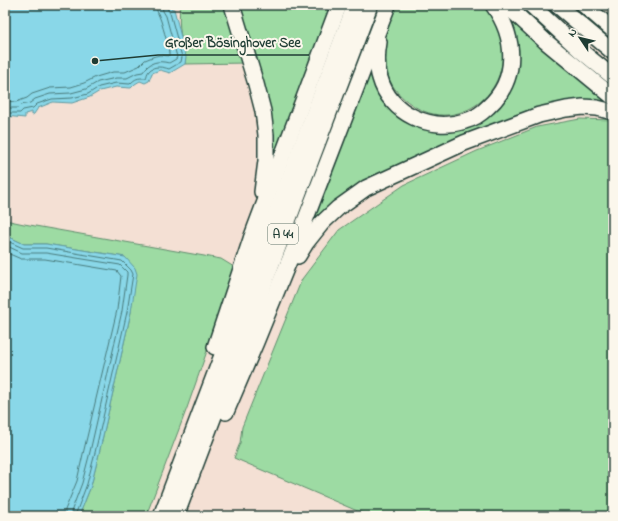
<svg xmlns="http://www.w3.org/2000/svg" width="618" height="521" viewBox="0 0 618 521" font-family="'Indie Flower',sans-serif">
  <style>
    .green { fill: #9ddba3; stroke: #5e8c6c }
    .water { fill: #89d7e8; stroke: #5f99a0 }
    .lines { fill: none; stroke-linecap: round; stroke-linejoin: round }
    .shore { stroke: #497b7c; stroke-width: 1 }
    .motorway-casing { stroke: #1f3d34; stroke-width: 18 }
    .motorway { stroke: #fbf7ec; stroke-width: 15 }
    .labels { text-anchor: middle; stroke-width: 4; stroke-linejoin: round; paint-order: stroke }
    .shield { fill: #fbf7ec; stroke: #61756b; stroke-width: 1 }
    .shield-label { font-size: 12px; font-weight: bold; fill: #1f3d34 }
    .leader { fill: none; stroke: #1f3d34; stroke-width: 1.5 }
    .callout-dot { fill: #1f3d34; stroke: #fbf7ec; stroke-width: 1.5 }
    .callout-label { font-size: 14px; text-anchor: middle; font-weight: bold; fill: #1f3d34; stroke: #fbf7ec; stroke-width: 4; stroke-linejoin: round; paint-order: stroke }
  </style>
  <rect width="100%" height="100%" fill="#f4e0d4"/>
  <filter id="ink" filterUnits="userSpaceOnUse"><feTurbulence type="fractalNoise" baseFrequency=".025" numOctaves="2"/><feDisplacementMap in="SourceGraphic" scale="8" xChannelSelector="R" yChannelSelector="G"/><feConvolveMatrix kernelMatrix="1 2 1 2 8 2 1 2 1" color-interpolation-filters="sRGB"/></filter>
  <g filter="url(#ink)">
    <!-- green -->
    <g class="green">
      <path d="M180,5H225L246,63L185,64C187,54 183,46 181,37C179,26 179,16 180,5Z"/>
      <path d="M236,5H331L272,162Z"/>
      <path d="M396,5H484C492,16 500,29 502,43C504,50 503,57 502,64C497,92 476,112 448,115C435,116 422,112 411,104C374,79 382,40 396,5Z"/>
      <path d="M502,11L609,103L599,101L497,125L309,228L370,68L375,80L435,128L507,93Z"/>
      <path d="M580,119L613,120V516H369L234,458L240,443L242,427L302,279L339,230L404,185L477,151L537,127Z"/>
      <path d="M5,220L24,224L221,259L234,267V274L187,408L146,516H79L91,486L98,458L131,312L125,257L46,244H24L5,235Z"/>
    </g>
    <!-- water -->
    <g class="water">
      <path d="M5,5H170L172,9H174L186,57L185,64L170,73L160,70L152,73L149,81L145,83L140,81L135,84L131,88L116,87L100,91L90,97L72,103L53,102L38,108L34,114L32,115V112L25,114V118L5,116Z"/>
      <path d="M5,235L24,244H46L125,257L135,268L137,274L131,312L98,458L91,486L79,516H5Z"/>
    </g>
    <g class="lines">
      <!-- shore -->
      <g class="shore">
        <path d="M5,101L16,102L27,98L32,94L50,88L71,87L84,83L96,77L113,72H125L139,66L145,60L155,56L160,55L169,56C170,50 163,28 161,21C159,15 156,11 156,5"/>
        <path d="M5,108H18L21,105L30,103L35,99L50,94L71,93L86,89L98,82L116,78H127L137,73L143,72C149,62 158,60 169,63L176,59L177,57L166,16L163,11L162,5"/>
        <path d="M5,113H20L23,110L33,108L37,104L52,99L72,98L88,94L99,87L116,83L130,84C136,78 137,78 146,78C147,76 147,73 149,71C154,65 163,67 169,69L181,62L182,57L170,13L168,10L167,5"/>
        <path d="M5,240L23,248H46L122,261L131,270L133,274L127,312L94,457L87,484L76,513V516"/>
        <path d="M5,245L22,253H46L120,265L127,272V275L122,311L89,456L82,483L71,512V516"/>
        <path d="M5,252L21,259H45L117,271L121,276L117,310L83,454L77,481L65,510V516"/>
      </g>
      <defs>
        <g id="motorway">
          <path d="M232,5L256,84L263,111L266,135V161L262,192"/>
          <path d="M506,5L545,41L613,97"/>
          <path d="M531,5L581,51L613,77"/>
          <path d="M557,5L613,52"/>
          <path d="M584,5L613,30"/>
          <path d="M379,42C377,54 376,66 380,78C390,114 431,132 465,121C474,119 482,113 488,107C519,79 516,37 493,5"/>
          <path d="M298,256L306,243L322,223L338,208L366,188L464,143L539,115L566,109L583,107L597,108L613,112"/>
          <path d="M215,347L251,239L339,5"/>
          <path d="M226,412L256,342L298,239L388,5"/>
          <path d="M161,516L355,5"/>
          <path d="M176,516L370,5"/>
        </g>
      </defs>
      <!-- motorway casing -->
      <use href="#motorway" class="motorway-casing"/>
      <!-- motorway -->
      <use href="#motorway" class="motorway"/>
    </g>
  </g>
  <g class="labels">
    <!-- shield labels -->
    <rect class="shield" x="268" y="224" width="30" height="20" rx="3"/>
    <g class="shield-label">
      <text x="283" y="238">A 44</text>
    </g>
  </g>
  <!-- callouts -->
  <path class="leader" d="M95 61L158 55H309"/>
  <circle class="callout-dot" cx="95" cy="61" r="4"/>
  <g class="callout-label">
    <text x="233" y="47">Großer Bösinghover See</text>
  </g>
  <!-- margin -->
  <rect width="618" height="521" fill="none" stroke="#fbf7ec" stroke-width="20"/>
  <rect x="10" y="10" width="598" height="501" fill="none" stroke="#1f3d34" stroke-width="1.5" filter="url(#ink)"/>
  <!-- north arrow -->
  <g transform="translate(580 38) rotate(305)" stroke="#fbf7ec" stroke-width="3" paint-order="stroke">
  <path d="M0-3L7 15L0 10L-7 15Z" fill="#1f3d34"/>
  <text y="-6" font-size="11" font-weight="bold" text-anchor="middle" fill="#1f3d34">N</text>
  </g>
</svg>
